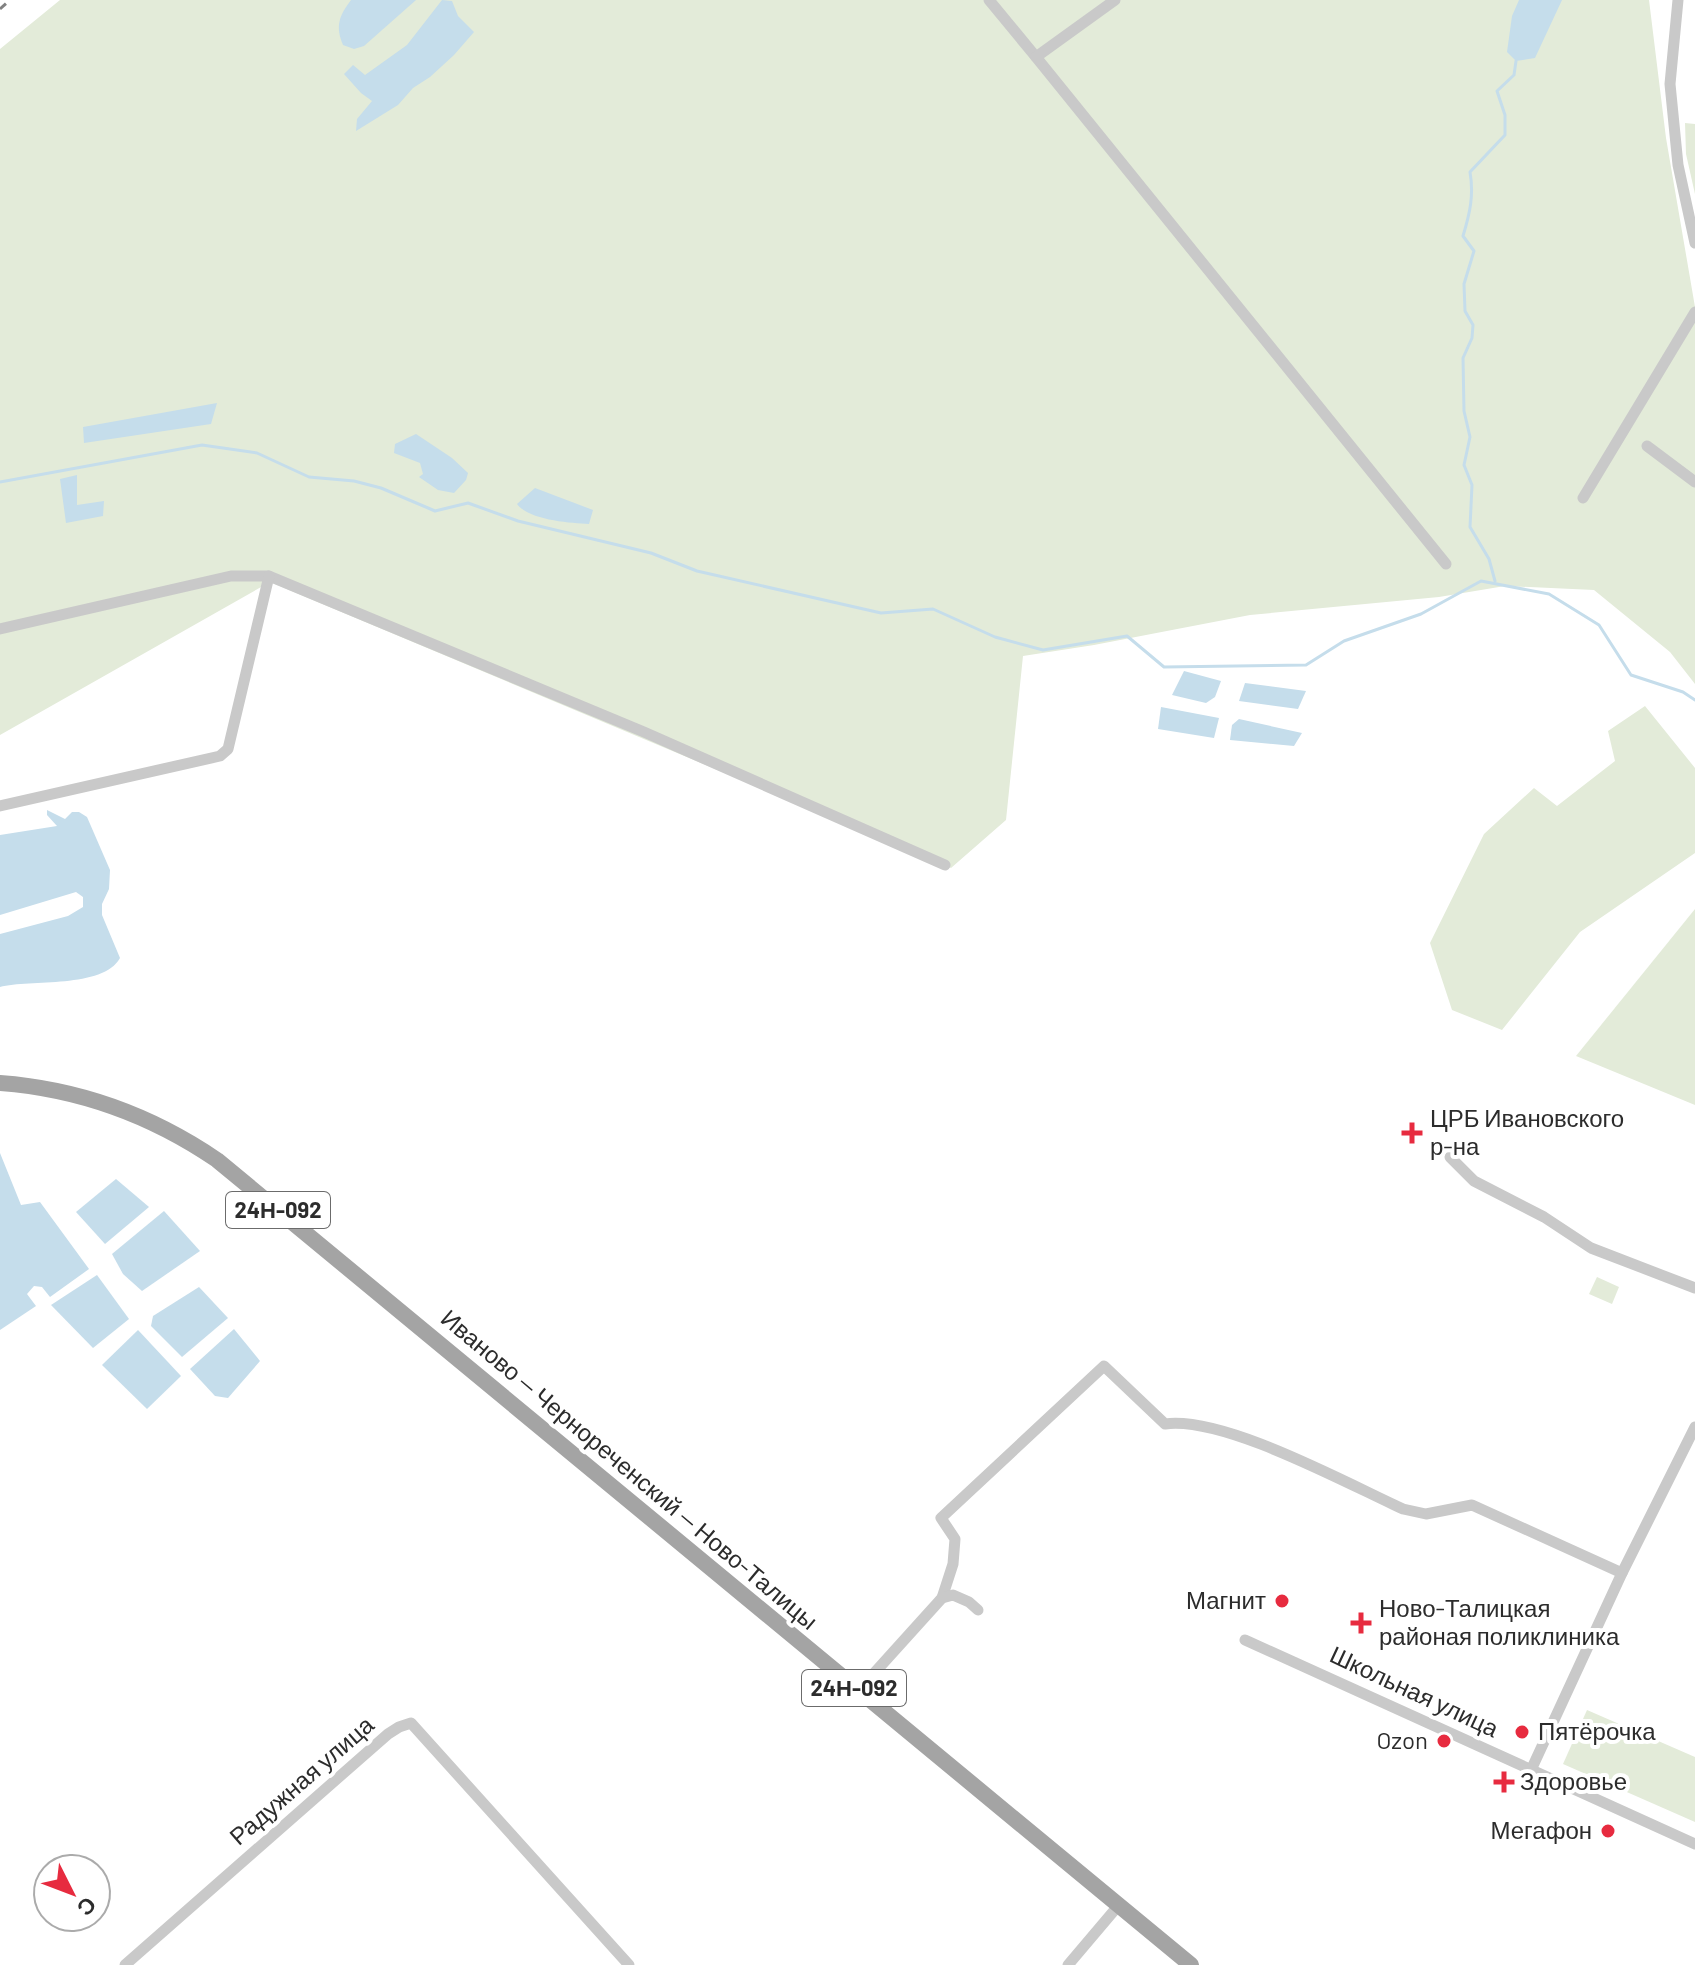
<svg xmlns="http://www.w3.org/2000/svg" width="1695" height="1965" viewBox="0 0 1695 1965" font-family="Barlow,sans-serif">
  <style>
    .green { fill: #e3ebd9 }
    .water { fill: #c5ddeb }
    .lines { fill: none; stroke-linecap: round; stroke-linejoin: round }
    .stream { stroke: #c5ddeb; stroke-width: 3 }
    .minor { stroke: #c9c9c9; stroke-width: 11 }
    .primary { stroke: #a4a4a4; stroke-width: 16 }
    .rail { stroke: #818181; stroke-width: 3; stroke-dasharray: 8 6; stroke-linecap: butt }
    .poi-dot { fill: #e72b3f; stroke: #fff; stroke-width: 3 }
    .labels { text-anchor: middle; stroke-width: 8; stroke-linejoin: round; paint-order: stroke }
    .shield { fill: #fff; stroke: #6b6b6b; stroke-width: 2 }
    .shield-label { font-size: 22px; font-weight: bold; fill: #2c2c2c }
    .poi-label { font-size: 24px; fill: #2c2c2c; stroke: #fff; text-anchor: start }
    .street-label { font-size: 24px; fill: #2c2c2c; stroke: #fff }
  </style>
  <rect width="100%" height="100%" fill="#fff"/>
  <!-- green -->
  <g class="green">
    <path d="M60,0H1649L1666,138L1695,307V684L1670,652L1594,590L1505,586L1439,597L1250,615L1094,645L1023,656L1006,820L951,868L270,582L0,735V49Z"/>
    <path d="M1685,123L1695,124V194L1686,154Z"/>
    <path d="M1645,706L1695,768V853L1580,932L1502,1030L1452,1010L1430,943L1484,834L1534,788L1557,806L1615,761L1608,731Z"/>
    <path d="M1695,909V1105L1576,1056Z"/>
    <path d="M1597,1277L1619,1287L1612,1304L1589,1294Z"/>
    <path d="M1587,1710L1695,1757V1822L1563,1764Z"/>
  </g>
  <!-- water -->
  <g class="water">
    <path d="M351,0H416L364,46L354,49L343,45C335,26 339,16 351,0Z"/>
    <path d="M442,0L452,1L458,16L474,32L454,55L430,77L413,88L398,105L356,131L357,119L372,101L361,93L344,74L353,65L365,75L407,45Z"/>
    <path d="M1519,0H1562L1535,58L1516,61L1507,52L1512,16Z"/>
    <path d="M217,403L211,424L84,443L83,427Z"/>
    <path d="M416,434L452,458L468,473L466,480L454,493L438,490L419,477L423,474L420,463L394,453L395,444Z"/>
    <path d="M77,475V505L104,501L103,516L66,523L60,479Z"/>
    <path d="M535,488L593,510L589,524C569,523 529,520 517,504Z"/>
    <path d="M1184,671L1221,681L1215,697L1206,703L1172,695Z"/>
    <path d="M1245,683L1306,691L1298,709L1239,701Z"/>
    <path d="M1161,707L1219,718L1214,738L1158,729Z"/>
    <path d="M1239,719L1302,733L1294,746L1230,740L1232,725Z"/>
    <path d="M47,810L65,819L72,812H79L87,817L110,870L109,889L102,904V915L120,958C103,989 30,979 0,987V934L68,916L83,907V897L76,892L0,915V835L57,826L47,815Z"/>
    <path d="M0,1153L21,1205L40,1202L89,1269L50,1297L42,1287L34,1286L27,1294L36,1306L0,1330Z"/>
    <path d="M116,1179L149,1207L105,1244L76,1212Z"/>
    <path d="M164,1211L200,1251L142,1291L123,1274L112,1254Z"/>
    <path d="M97,1275L129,1319L93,1348L51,1305Z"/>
    <path d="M199,1287L228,1318L182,1357L151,1326L153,1316Z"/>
    <path d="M234,1329L260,1361L228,1398L215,1396L190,1369Z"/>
    <path d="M138,1330L181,1376L147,1409L102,1365Z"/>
  </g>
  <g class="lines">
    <!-- stream -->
    <g class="stream">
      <path d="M0,482L202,445L257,453L309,477L354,481L381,488L435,511L468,503L518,521L651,553L697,571L881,613L933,609L995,637L1043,650L1127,636L1164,667L1306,665L1344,641L1421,614L1481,581L1549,594L1599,625L1631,675L1683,692L1695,700"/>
      <path d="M1495,581L1489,559L1470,527L1472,485L1464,465L1470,437L1464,411L1463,358L1472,338L1473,325L1465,311L1464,284L1474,251L1463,236C1470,213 1474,195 1470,172L1505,135V115L1497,91L1514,75L1516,61"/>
    </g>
    <!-- minor -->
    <g class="minor">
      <path d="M989,0L1036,57L1115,0"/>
      <path d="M1678,0L1670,84L1678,165L1695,243"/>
      <path d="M1036,57L1446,564"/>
      <path d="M1647,446L1695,482"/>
      <path d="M1583,498L1695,312"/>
      <path d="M0,629L231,576H269L644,732L945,865"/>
      <path d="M0,806L220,756L228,749L269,576"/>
      <path d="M1450,1157L1474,1181L1544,1217L1591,1248L1695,1288"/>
      <path d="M942,1598L953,1564L955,1539L941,1518L1104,1366L1165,1424C1224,1416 1346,1483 1403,1509L1426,1514L1472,1505L1622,1573"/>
      <path d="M1245,1640L1695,1844"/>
      <path d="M858,1691L942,1598L953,1595L969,1602L978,1610"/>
      <path d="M1531,1770L1622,1573L1695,1427"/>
      <path d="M125,1965L388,1734L399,1727L411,1723L629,1965"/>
      <path d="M1068,1965L1118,1906"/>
    </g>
    <!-- primary -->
    <path class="primary" d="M0,1083C80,1089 151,1115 217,1160L1191,1965"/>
    <!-- rail -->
    <path class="rail" d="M0,9L10,0"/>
  </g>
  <!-- markers -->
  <g class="poi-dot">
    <path d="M1408 1121h8v8h8v8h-8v8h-8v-8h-8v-8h8z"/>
    <circle cx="1282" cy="1601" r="8"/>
    <path d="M1357 1611h8v8h8v8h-8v8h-8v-8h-8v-8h8z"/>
    <circle cx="1522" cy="1732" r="8"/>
    <circle cx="1444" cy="1741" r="8"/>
    <path d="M1500 1770h8v8h8v8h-8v8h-8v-8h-8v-8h8z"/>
    <circle cx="1608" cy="1831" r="8"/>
  </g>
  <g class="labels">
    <!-- shield labels -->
    <g class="shield">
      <rect x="226" y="1192" width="104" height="36" rx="6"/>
      <rect x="802" y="1670" width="104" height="36" rx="6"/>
    </g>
    <g class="shield-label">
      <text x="278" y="1218">24Н-092</text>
      <text x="854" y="1696">24Н-092</text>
    </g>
    <!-- poi labels -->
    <g class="poi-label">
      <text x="1430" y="1127">ЦРБ Ивановского<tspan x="1430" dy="28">р-на</tspan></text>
      <text x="1266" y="1609" text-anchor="end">Магнит</text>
      <text x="1379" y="1617">Ново-Талицкая<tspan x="1379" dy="28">районая поликлиника</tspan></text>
      <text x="1538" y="1740">Пятёрочка</text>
      <text x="1428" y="1749" text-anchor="end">Ozon</text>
      <text x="1520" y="1790">Здоровье</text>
      <text x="1592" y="1839" text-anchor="end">Мегафон</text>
    </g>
    <!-- street labels -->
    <g class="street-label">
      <text transform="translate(629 1470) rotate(40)" y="8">Иваново — Чернореченский — Ново-Талицы</text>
      <text transform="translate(1414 1692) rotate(25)" y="8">Школьная улица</text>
      <text transform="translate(302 1781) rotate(-41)" y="8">Радужная улица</text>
    </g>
  </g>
  <!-- north arrow -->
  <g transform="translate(72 1893) rotate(132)"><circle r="38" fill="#ffffff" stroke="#ababab" stroke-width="2"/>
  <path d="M0-6L14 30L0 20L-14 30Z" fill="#e72b3f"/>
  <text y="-12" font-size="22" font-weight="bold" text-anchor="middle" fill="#2c2c2c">С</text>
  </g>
</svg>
